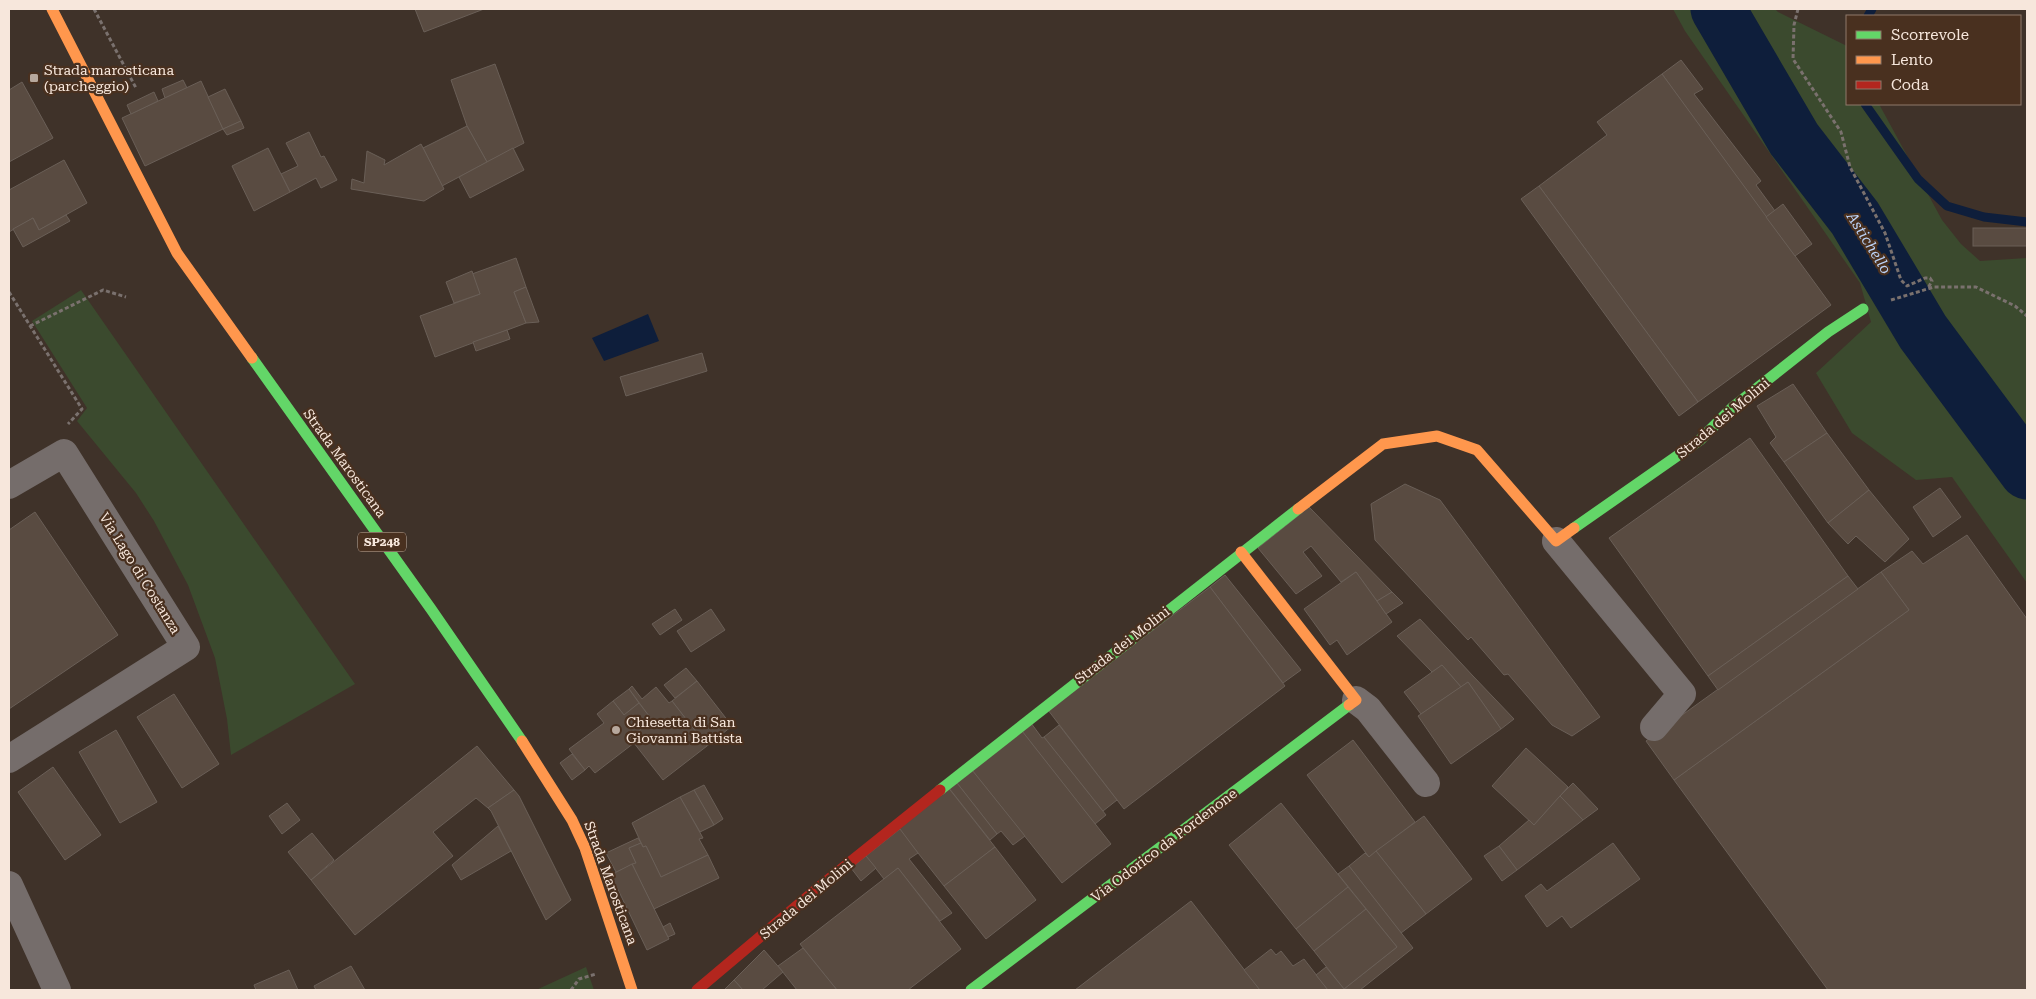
<svg xmlns="http://www.w3.org/2000/svg" width="2036" height="999" viewBox="0 0 2036 999" font-family="'Roboto Serif',serif">
  <style>
    .green { fill: #3b4a2e }
    .water { fill: #0e1e3b }
    .lines { fill: none; stroke-linecap: round; stroke-linejoin: round }
    .stream { stroke: #0e1e3b; stroke-width: 9 }
    .river { stroke: #0e1e3b; stroke-width: 55 }
    .building { fill: #594b41; stroke: #6a5f57 }
    .path { stroke: #7a716e; stroke-width: 3; stroke-dasharray: 4 2.5; stroke-linecap: butt }
    .street { stroke: #756d6b; stroke-width: 28 }
    .fast { stroke: #63d668; stroke-width: 11 }
    .slow { stroke: #ff974d; stroke-width: 11 }
    .jam { stroke: #b3261e; stroke-width: 11 }
    .poi-dot { fill: #b7a89d; stroke: #49301f; stroke-width: 2 }
    .labels { text-anchor: middle; stroke-width: 4.5; stroke-linejoin: round; paint-order: stroke }
    .shield { fill: #49301f; stroke: #c3b0a3; stroke-width: 1 }
    .shield-label { font-size: 12px; font-weight: bold; fill: #f7e7dc }
    .poi-label { font-size: 14px; fill: #f7e7dc; stroke: #49301f; text-anchor: start }
    .street-label { font-size: 14px; fill: #f7e7dc; stroke: #49301f }
    .water-label { font-size: 15px; font-style: italic; fill: #bbd2f7; stroke: #49301f }
  </style>
  <rect width="100%" height="100%" fill="#3f3229"/>
  <!-- green -->
  <g class="green">
    <path d="M1673,9H1775L1778,12L1847,46V104H1879L1942,220L1961,244L1980,261L2027,258V583L1952,477L1916,480L1852,433L1816,373L1871,322L1860,283L1685,31Z"/>
    <path d="M81,290L355,684L231,755L227,719L215,658L188,585L154,521L136,493L77,421L87,408L32,321Z"/>
    <path d="M586,967L594,990H536Z"/>
  </g>
  <!-- water -->
  <path class="water" d="M648,314L659,341L604,361L592,338Z"/>
  <g class="lines">
    <!-- stream -->
    <g class="stream">
      <path d="M1868,16L1872,9"/>
      <path d="M1865,104L1918,179L1947,206L1984,217L2027,222"/>
    </g>
    <!-- river -->
    <path class="river" d="M1718,9L1794,139L1855,218L1923,332L2027,472"/>
  </g>
  <!-- building -->
  <g class="building">
    <path d="M415,9H484L424,32Z"/>
    <path d="M1681,60L1703,89L1694,94L1761,181L1756,185L1775,211L1766,217L1662,74Z"/>
    <path d="M495,64L524,143L487,162L467,126L451,80Z"/>
    <path d="M1662,74L1831,305L1698,402L1539,186L1607,135L1597,122Z"/>
    <path d="M183,80L187,88L165,98L162,89Z"/>
    <path d="M201,81L223,129L145,166L122,118Z"/>
    <path d="M22,82L53,138L9,162V90Z"/>
    <path d="M225,89L241,121L223,129L208,97Z"/>
    <path d="M154,92L158,101L131,114L127,105Z"/>
    <path d="M241,121L244,128L227,135L223,129Z"/>
    <path d="M467,126L487,162L442,186L423,148Z"/>
    <path d="M309,132L321,157L324,156L337,180L321,188L316,178L290,192L281,174L298,166L286,143Z"/>
    <path d="M421,144L444,189L424,201L351,189L352,179L364,183L367,151L385,160L384,165Z"/>
    <path d="M268,148L290,192L254,211L232,166Z"/>
    <path d="M513,148L524,170L470,198L459,177Z"/>
    <path d="M64,160L87,203L39,230L33,218L9,232V190Z"/>
    <path d="M1539,186L1698,402L1679,416L1521,199Z"/>
    <path d="M1783,204L1812,244L1795,256L1766,217Z"/>
    <path d="M66,215L70,221L23,247L13,229L33,218L39,230Z"/>
    <rect x="1973" y="228" width="54" height="18"/>
    <path d="M516,258L526,287L514,292L526,323L435,357L420,316L480,294L472,274Z"/>
    <path d="M472,271L480,294L454,303L446,282Z"/>
    <path d="M526,287L539,322L526,323L514,292Z"/>
    <path d="M507,330L510,339L476,351L473,342Z"/>
    <path d="M702,353L707,371L626,396L620,377Z"/>
    <path d="M1793,384L1827,433L1784,462L1770,443L1776,437L1757,406Z"/>
    <path d="M1827,433L1869,490L1828,523L1784,462Z"/>
    <path d="M1750,438L1848,576L1708,676L1609,538Z"/>
    <path d="M1405,484L1440,500L1600,717L1572,736L1552,725L1508,674L1504,675L1471,637L1468,640L1375,540L1371,504Z"/>
    <path d="M1940,488L1961,517L1933,537L1913,507Z"/>
    <path d="M1869,490L1909,539L1885,562L1856,536L1848,544L1828,523Z"/>
    <path d="M1309,507L1392,592L1377,601L1356,572L1341,582L1311,546L1303,552L1322,576L1296,594L1258,548Z"/>
    <path d="M35,512L118,635L9,709V530Z"/>
    <path d="M1967,535L2027,619V990H1828L1674,780L1909,610L1881,572L1912,551L1923,564Z"/>
    <path d="M1356,572L1392,622L1347,655L1337,640L1330,645L1304,609Z"/>
    <path d="M1881,572L1909,610L1674,780L1646,741Z"/>
    <path d="M1225,575L1301,670L1283,683L1210,587Z"/>
    <path d="M1848,576L1858,589L1718,690L1708,676Z"/>
    <path d="M1210,587L1285,686L1124,809L1048,710Z"/>
    <path d="M1392,592L1403,603L1386,614L1377,601Z"/>
    <path d="M675,609L682,620L660,635L652,624Z"/>
    <path d="M711,609L725,630L691,652L677,631Z"/>
    <path d="M1420,619L1473,676L1514,719L1501,729L1468,682L1461,687L1442,665L1432,672L1397,636Z"/>
    <path d="M1442,665L1461,687L1421,714L1404,692Z"/>
    <path d="M686,668L697,681L675,698L664,685Z"/>
    <path d="M697,681L732,726L707,746L672,701Z"/>
    <path d="M1468,682L1501,729L1451,764L1418,716Z"/>
    <path d="M632,686L642,699L656,687L669,703L672,701L707,746L663,780L630,738L652,720L629,689Z"/>
    <path d="M629,689L639,703L624,715L613,701Z"/>
    <path d="M174,694L219,764L182,788L137,717Z"/>
    <path d="M613,701L624,715L639,703L652,720L630,738L634,743L595,773L589,766L585,770L569,749L604,723L597,714Z"/>
    <path d="M1031,723L1042,738L1044,737L1106,815L1095,824L1022,731Z"/>
    <path d="M1059,725L1117,800L1103,811L1044,737Z"/>
    <path d="M116,730L157,802L120,823L79,752Z"/>
    <path d="M1022,731L1111,844L1062,883L972,770Z"/>
    <path d="M1353,740L1415,822L1369,857L1307,775Z"/>
    <path d="M477,746L514,790L488,808L476,798L433,832L453,856L355,935L311,880Z"/>
    <path d="M1526,748L1568,787L1534,825L1492,786Z"/>
    <path d="M572,754L585,770L572,780L560,763Z"/>
    <path d="M53,767L101,835L65,860L18,792Z"/>
    <path d="M972,770L1025,836L1013,845L1001,831L997,834L957,783Z"/>
    <path d="M957,783L997,834L990,840L949,788Z"/>
    <path d="M1573,783L1598,809L1583,820L1560,796Z"/>
    <path d="M704,785L723,819L714,825L694,790Z"/>
    <path d="M947,786L995,847L944,886L896,825Z"/>
    <path d="M514,790L519,796L571,900L546,920L491,811L488,808Z"/>
    <path d="M694,790L714,825L700,832L680,797Z"/>
    <path d="M1560,796L1583,820L1517,870L1499,846L1529,820L1534,825Z"/>
    <path d="M680,797L703,838L699,839L708,855L661,877L646,846L643,847L632,823Z"/>
    <path d="M287,803L300,820L282,834L269,816Z"/>
    <path d="M1281,803L1348,887L1296,929L1229,845Z"/>
    <path d="M1424,816L1472,879L1426,914L1376,851Z"/>
    <path d="M498,826L511,851L461,880L452,865Z"/>
    <path d="M900,829L918,853L909,859L952,913L940,921L898,868L884,879L866,856Z"/>
    <path d="M312,833L334,860L311,880L288,852Z"/>
    <path d="M638,838L641,843L629,848L636,863L616,872L606,853Z"/>
    <path d="M641,843L643,847L646,846L661,877L708,855L719,878L654,909L632,864L636,863L629,848Z"/>
    <path d="M1613,843L1640,879L1571,928L1562,916L1547,927L1525,896L1541,884L1547,891Z"/>
    <path d="M1499,846L1517,870L1502,881L1484,856Z"/>
    <path d="M995,847L1036,900L986,939L944,886Z"/>
    <path d="M1376,851L1426,914L1401,933L1349,866L1365,853L1369,857Z"/>
    <path d="M866,856L876,868L861,881L851,868Z"/>
    <path d="M632,864L669,939L647,950L611,875Z"/>
    <path d="M1349,866L1413,948L1360,990L1344,989L1397,947L1338,874Z"/>
    <path d="M898,868L961,949L908,990H837L800,944Z"/>
    <path d="M1348,887L1366,909L1314,951L1296,929Z"/>
    <path d="M1191,901L1260,990H1075Z"/>
    <path d="M1366,909L1397,947L1344,989L1314,951Z"/>
    <path d="M670,923L675,934L668,937L663,927Z"/>
    <path d="M803,948L837,990H797L778,966Z"/>
    <path d="M1271,949L1276,955L1281,951L1293,966L1304,959L1328,990H1260L1244,970Z"/>
    <path d="M764,950L783,972L762,990H743L734,980Z"/>
    <path d="M351,966L365,990H316L314,986Z"/>
    <path d="M1326,967L1344,989V990H1328L1316,975Z"/>
    <path d="M289,970L298,990H256L254,985Z"/>
    <path d="M734,980L743,990H724Z"/>
  </g>
  <g class="lines">
    <!-- path -->
    <g class="path">
      <path d="M94,9L136,88"/>
      <path d="M1798,9L1794,25L1793,59L1841,132L1850,167L1885,233L1901,280L1907,286L1925,278H1930L1932,281L1928,288"/>
      <path d="M9,292L82,409L68,424"/>
      <path d="M1891,300L1934,287H1976L2015,306L2027,316"/>
      <path d="M30,326L103,290L126,297"/>
      <path d="M571,990L579,979L596,974"/>
    </g>
    <!-- street -->
    <g class="street">
      <path d="M9,485L64,453L186,647L9,759"/>
      <path d="M1556,541L1682,694L1654,727"/>
      <path d="M1356,700L1368,709L1426,783"/>
      <path d="M9,885L57,990"/>
    </g>
    <!-- fast -->
    <g class="fast">
      <path d="M252,358L431,609L522,741"/>
      <path d="M1574,528L1700,440L1733,407L1828,332L1863,309"/>
      <path d="M940,790L1298,509"/>
      <path d="M971,990L1349,705"/>
    </g>
    <!-- slow -->
    <g class="slow">
      <path d="M52,9L177,253L252,358"/>
      <path d="M1298,509L1383,444L1437,436L1477,450L1556,541L1574,528"/>
      <path d="M1241,552L1356,700L1349,705"/>
      <path d="M522,741L572,820L585,848L632,990"/>
    </g>
    <!-- jam -->
    <path class="jam" d="M697,990L824,883L940,790"/>
  </g>
  <!-- markers -->
  <g class="poi-dot">
    <rect x="29" y="73" width="10" height="10" rx="2.5"/>
    <circle cx="616" cy="730" r="5"/>
  </g>
  <g class="labels">
    <!-- shield labels -->
    <rect class="shield" x="358" y="532.5" width="48" height="19" rx="4"/>
    <g class="shield-label">
      <text x="382" y="546">SP248</text>
    </g>
    <!-- poi labels -->
    <g class="poi-label">
      <text x="44" y="75">Strada marosticana<tspan x="44" dy="16">(parcheggio)</tspan></text>
      <text x="626" y="727">Chiesetta di San<tspan x="626" dy="16">Giovanni Battista</tspan></text>
    </g>
    <!-- street labels -->
    <g class="street-label">
      <text transform="translate(1723 418) rotate(-40)" y="5">Strada dei Molini</text>
      <text transform="translate(345 463) rotate(54)" y="5">Strada Marosticana</text>
      <text transform="translate(140 573) rotate(58)" y="5">Via Lago di Costanza</text>
      <text transform="translate(1122 645) rotate(-38)" y="5">Strada dei Molini</text>
      <text transform="translate(1164 845) rotate(-37)" y="5">Via Odorico da Pordenone</text>
      <text transform="translate(611 883) rotate(70)" y="5">Strada Marosticana</text>
      <text transform="translate(806 899) rotate(-40)" y="5">Strada dei Molini</text>
    </g>
    <!-- water labels -->
    <g class="water-label">
      <text transform="translate(1869 243) rotate(58)" y="5">Astichello</text>
    </g>
  </g>
  <!-- border -->
  <rect width="2036" height="999" fill="none" stroke="#f7e7dc" stroke-width="20"/>
  <!-- legend -->
  <rect x="1846" y="15" width="175" height="90" fill="#49301f" stroke="#8f796b"/>
  <rect x="1856" y="31" width="25" height="8" fill="#63d668" stroke="#8f796b"/>
  <text x="1891" y="40" font-size="15" fill="#f7e7dc">Scorrevole</text>
  <rect x="1856" y="56" width="25" height="8" fill="#ff974d" stroke="#8f796b"/>
  <text x="1891" y="65" font-size="15" fill="#f7e7dc">Lento</text>
  <rect x="1856" y="81" width="25" height="8" fill="#b3261e" stroke="#8f796b"/>
  <text x="1891" y="90" font-size="15" fill="#f7e7dc">Coda</text>
</svg>
